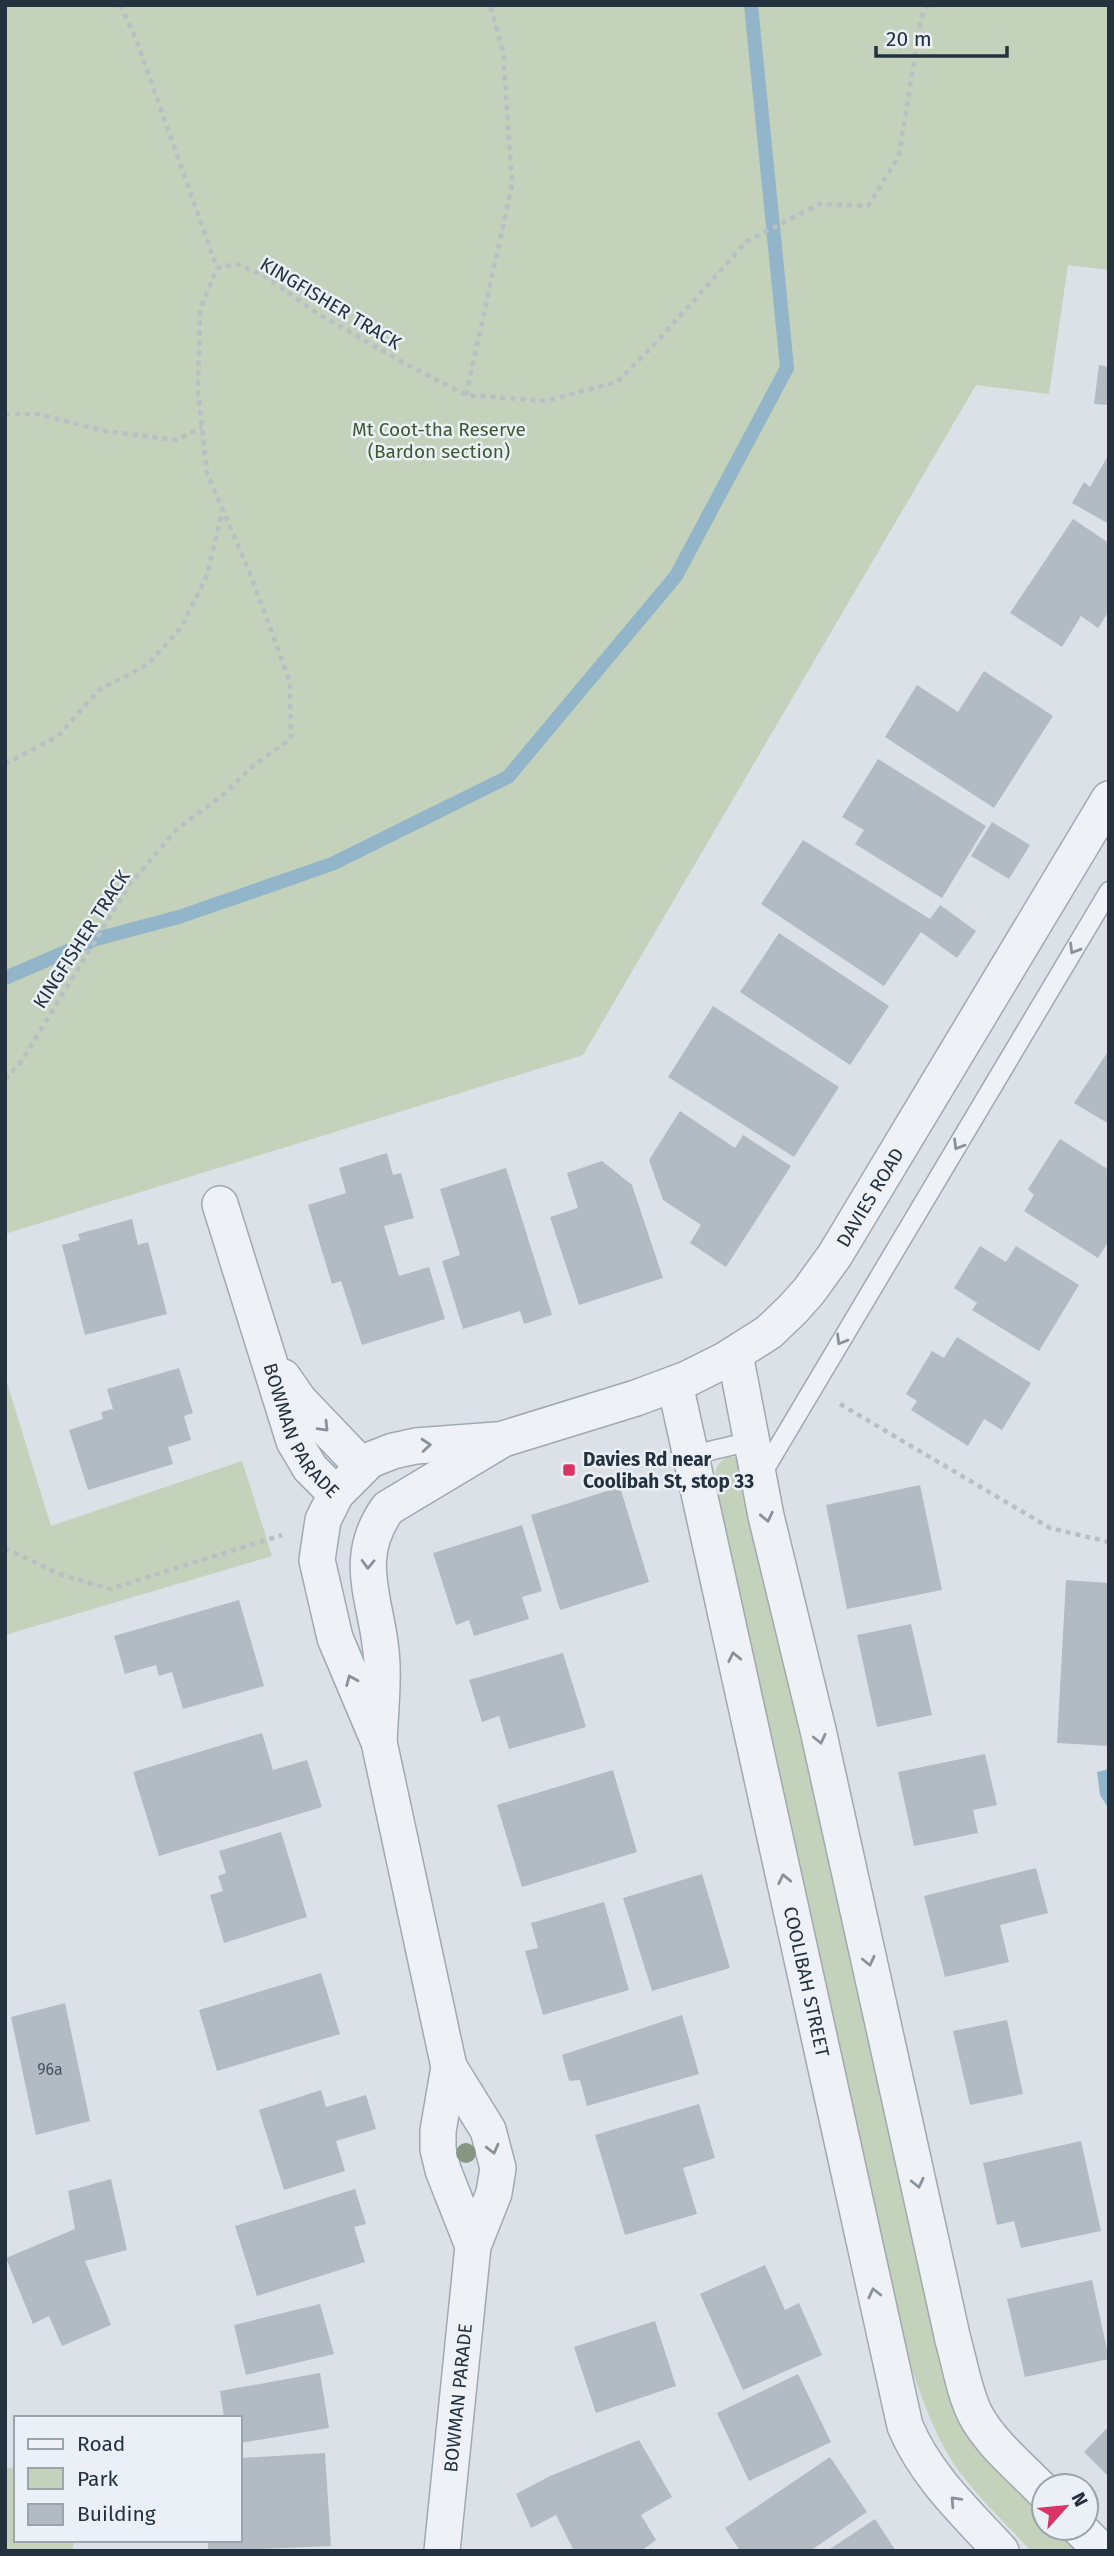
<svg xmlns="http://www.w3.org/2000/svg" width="1114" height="2556" viewBox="0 0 1114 2556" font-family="'Fira Sans',sans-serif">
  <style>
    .green { fill: #c4d1bb }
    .water { fill: #92b5ca }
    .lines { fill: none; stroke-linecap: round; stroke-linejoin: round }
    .stream { stroke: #92b5ca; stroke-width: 14 }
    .building { fill: #b2bbc4 }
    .service-casing { stroke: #a0a9b1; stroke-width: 21 }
    .minor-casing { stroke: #a0a9b1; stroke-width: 38 }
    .path { stroke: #b9bfc5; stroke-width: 4.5; stroke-dasharray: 5 5; stroke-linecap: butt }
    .service { stroke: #eef1f5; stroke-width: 18 }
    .minor { stroke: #eef1f5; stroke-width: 35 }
    .tree { fill: #859782 }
    .oneway { stroke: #89919a }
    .poi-dot { fill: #d83464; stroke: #eaf0f5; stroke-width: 2.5 }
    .labels { text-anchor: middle; stroke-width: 5; stroke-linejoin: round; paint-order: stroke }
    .number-label { font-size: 16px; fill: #485460 }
    .street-label { font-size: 19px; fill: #24313e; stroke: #eaf0f5 }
    .park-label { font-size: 19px; fill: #3e5a30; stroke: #eaf0f5 }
    .poi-label { font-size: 19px; font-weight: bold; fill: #24313e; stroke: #eaf0f5; text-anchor: start }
  </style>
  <rect width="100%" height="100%" fill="#dbe1e7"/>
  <!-- green -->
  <g class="green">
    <path d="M5,5H1109V270L1068,265L1049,394L976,385L583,1055L5,1234Z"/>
    <path d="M5,1376L51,1526L242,1461L272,1556L5,1635Z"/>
    <path d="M728,1457H734L740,1461L936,2346L950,2387L1022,2489L1044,2512V2528H1060L1083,2551H1031C1002,2519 967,2488 946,2451C928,2419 917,2383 905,2349L723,1522C719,1501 704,1467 728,1457Z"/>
    <path d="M5,2468H16V2540H74L73,2551H5Z"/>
  </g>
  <!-- water -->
  <path class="water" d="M1109,1769V1809L1100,1795L1097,1772Z"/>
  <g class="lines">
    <!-- stream -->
    <path class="stream" d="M5,978L96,939L179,917L332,864L508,777L676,576L787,368L751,5"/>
  </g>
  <!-- building -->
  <g class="building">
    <path d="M1099,365L1109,367V405L1094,404Z"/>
    <path d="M1109,454V524L1072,503L1084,482L1090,487Z"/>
    <path d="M1073,519L1109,543V611L1098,628L1081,616L1062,647L1010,613Z"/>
    <path d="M984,671L1053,716L994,808L885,737L917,685L958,712Z"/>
    <path d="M878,759L986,826L942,898L855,844L864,830L842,817Z"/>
    <path d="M992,822L1030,845L1009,879L971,856Z"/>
    <path d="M803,840L930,919L940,905L976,931L957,958L921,932L884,986L761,904Z"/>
    <path d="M779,933L889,1006L850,1065L740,992Z"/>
    <path d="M713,1006L839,1087L794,1157L668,1077Z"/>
    <path d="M1109,1050V1124L1074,1103Z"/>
    <path d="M680,1111L735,1148L743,1135L791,1166L726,1267L690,1243L701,1225L663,1200L649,1160Z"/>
    <path d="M1060,1139L1109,1170V1241L1098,1258L1024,1211L1034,1195L1028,1189Z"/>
    <path d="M387,1153L393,1175L401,1173L414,1218L384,1226L399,1276L429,1267L445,1319L362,1345L341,1281L332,1284L308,1205L346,1193L339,1168Z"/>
    <path d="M602,1161L632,1185L663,1278L579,1305L550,1217L578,1208L567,1173Z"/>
    <path d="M506,1168L552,1315L524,1324L520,1311L463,1329L442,1261L460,1255L440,1189Z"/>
    <path d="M132,1219L138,1245L148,1242L167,1314L85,1335L62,1245L80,1240L78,1234Z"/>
    <path d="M980,1246L1006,1262L1016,1246L1079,1285L1039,1351L972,1310L977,1303L954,1288Z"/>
    <path d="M957,1337L1031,1383L1002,1430L984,1419L968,1446L911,1410L917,1401L906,1394L932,1351L944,1358Z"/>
    <path d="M179,1368L193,1413L184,1416L191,1440L168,1447L173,1464L88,1490L69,1430L103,1419L101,1412L113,1409L107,1389Z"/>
    <path d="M920,1485L942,1590L847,1609L826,1505Z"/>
    <path d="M620,1487L649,1582L560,1610L531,1515Z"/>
    <path d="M522,1525L542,1591L522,1597L529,1619L474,1636L469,1620L456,1625L433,1553Z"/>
    <path d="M1066,1580L1109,1583V1746L1057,1743Z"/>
    <path d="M239,1600L264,1686L183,1709L172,1672L159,1676L156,1665L125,1674L114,1636Z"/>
    <path d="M911,1624L932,1715L877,1727L857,1635Z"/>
    <path d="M563,1653L586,1727L509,1749L499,1716L482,1722L469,1680Z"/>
    <path d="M262,1733L273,1770L307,1760L322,1807L159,1856L133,1772Z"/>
    <path d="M985,1754L997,1805L973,1810L978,1833L914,1846L898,1772Z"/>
    <path d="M613,1770L637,1852L522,1887L497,1805Z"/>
    <path d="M281,1832L307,1917L224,1943L210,1895L223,1891L218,1876L226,1873L219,1851Z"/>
    <path d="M1036,1868L1048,1913L1000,1925L1009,1962L945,1977L924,1896Z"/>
    <path d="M702,1874L730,1968L652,1991L623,1898Z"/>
    <path d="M604,1902L629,1990L543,2015L525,1951L538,1948L531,1923Z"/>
    <path d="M321,1973L340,2034L217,2071L199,2010Z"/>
    <path d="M65,2003L90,2121L36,2135L11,2017Z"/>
    <path d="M682,2015L699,2074L587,2106L580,2080L569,2081L562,2055Z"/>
    <path d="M1007,2020L1023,2094L970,2105L953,2031Z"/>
    <path d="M321,2090L326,2107L366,2095L376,2129L336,2141L345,2171L284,2190L259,2110Z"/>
    <path d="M699,2104L715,2158L683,2168L697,2214L625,2235L595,2135Z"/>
    <path d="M1081,2141L1101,2231L1021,2248L1014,2221L997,2225L983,2163Z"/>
    <path d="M111,2179L127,2250L85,2261L111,2325L62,2346L49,2316L33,2324L6,2258L75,2229L68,2191Z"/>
    <path d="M355,2189L366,2224L354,2227L365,2262L257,2296L235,2226Z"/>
    <path d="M765,2265L785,2310L799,2303L822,2355L743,2390L700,2294Z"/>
    <path d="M1092,2280L1109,2359L1025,2377L1007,2299Z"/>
    <path d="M320,2304L334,2354L246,2375L234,2325Z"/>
    <path d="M655,2321L676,2386L596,2413L574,2347Z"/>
    <path d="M320,2373L329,2428L240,2443V2418H224L220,2391Z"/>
    <path d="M798,2374L831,2442L749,2481L717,2413Z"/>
    <path d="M1109,2426V2477L1084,2452Z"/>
    <path d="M639,2440L672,2497L641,2515L656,2540L641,2551H574L556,2515L531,2528L516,2494L550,2476Z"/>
    <path d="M325,2453L331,2546L208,2551V2540H240V2458Z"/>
    <path d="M830,2457L867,2512L810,2551H740L725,2528Z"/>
    <path d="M875,2519L896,2551H827Z"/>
  </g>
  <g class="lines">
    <defs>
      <g id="service">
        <path d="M692,1455L752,1441"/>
        <path d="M762,1474L1109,891"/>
      </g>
      <g id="minor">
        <path id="s1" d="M220,1204L294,1441L310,1468L336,1494"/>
        <path d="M735,1354L766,1516L818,1730L953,2340C960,2364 964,2392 975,2414C990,2443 1021,2468 1044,2492"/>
        <path d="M283,1377L299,1400L362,1466"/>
        <path id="s2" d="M675,1384L905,2426C926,2476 965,2512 1001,2551"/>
        <path id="s3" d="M379,1742C380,1717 383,1691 382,1666C381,1606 348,1563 388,1508L503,1439L636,1398L687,1379L725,1360L769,1332L793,1309L809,1291L835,1255L1109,799"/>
        <path d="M473,2246L443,2170L438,2149V2131L449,2067L379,1742L335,1638L317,1560L323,1520L336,1494L370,1460L393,1451L416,1446L496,1440"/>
        <path d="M1079,2528L1102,2551"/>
        <path id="s4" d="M442,2551L473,2246L494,2193L498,2168L488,2130L449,2067"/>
      </g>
    </defs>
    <!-- service casing -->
    <use href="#service" class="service-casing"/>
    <!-- minor casing -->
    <use href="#minor" class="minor-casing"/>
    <!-- path -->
    <g class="path">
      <path d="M120,5L136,39L217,268"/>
      <path d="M466,395L512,185L503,51L490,5"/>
      <path d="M5,414H37L105,431L176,440L202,427"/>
      <path d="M5,764L58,736L99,690L147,665L181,628L207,575L223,509"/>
      <path d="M5,1079L21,1062L130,884L177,829L224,794L254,765L291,739L290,682L251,576L207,473L198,391L200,310L217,268L237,264L263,275L315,312L404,363L466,395L545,401L617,382L653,346L747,241L820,204L868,206L899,156L921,18L928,5"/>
      <path d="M840,1404L1050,1528L1109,1542"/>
      <path d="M5,1548L59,1574L110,1589L282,1535"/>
    </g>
    <!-- service -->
    <use href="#service" class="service"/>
    <!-- minor -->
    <use href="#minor" class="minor"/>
  </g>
  <!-- trees -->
  <circle class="tree" cx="466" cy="2153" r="10"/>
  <!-- one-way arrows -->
  <defs><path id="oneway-chevron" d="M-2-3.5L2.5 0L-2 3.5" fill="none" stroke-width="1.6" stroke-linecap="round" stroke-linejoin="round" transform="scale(1.75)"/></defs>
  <g class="oneway">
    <use href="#oneway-chevron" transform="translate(1074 949) rotate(121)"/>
    <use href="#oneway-chevron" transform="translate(958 1145) rotate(121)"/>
    <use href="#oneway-chevron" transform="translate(841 1340) rotate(121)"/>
    <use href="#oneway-chevron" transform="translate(324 1427) rotate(46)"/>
    <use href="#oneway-chevron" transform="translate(426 1445) rotate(-5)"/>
    <use href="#oneway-chevron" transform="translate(767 1517) rotate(78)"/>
    <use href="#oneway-chevron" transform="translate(368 1564) rotate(92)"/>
    <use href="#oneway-chevron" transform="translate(734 1657) rotate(-102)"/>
    <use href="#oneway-chevron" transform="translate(351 1680) rotate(-113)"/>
    <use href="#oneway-chevron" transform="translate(820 1739) rotate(77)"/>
    <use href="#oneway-chevron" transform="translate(784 1879) rotate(-102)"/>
    <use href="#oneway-chevron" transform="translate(869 1961) rotate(77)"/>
    <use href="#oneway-chevron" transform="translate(493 2149) rotate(76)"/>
    <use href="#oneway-chevron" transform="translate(918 2183) rotate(77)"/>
    <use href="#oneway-chevron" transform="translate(874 2293) rotate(-103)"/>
    <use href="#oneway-chevron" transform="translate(955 2501) rotate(-133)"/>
  </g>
  <!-- markers -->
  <rect class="poi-dot" x="562" y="1463" width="14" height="14" rx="3.5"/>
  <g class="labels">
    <!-- number labels -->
    <g class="number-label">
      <text x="50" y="2075">96a</text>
    </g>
    <!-- street labels -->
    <g class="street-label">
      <text transform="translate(331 303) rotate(31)" y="7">KINGFISHER TRACK</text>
      <text transform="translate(81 939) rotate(-57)" y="7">KINGFISHER TRACK</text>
      <text dy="7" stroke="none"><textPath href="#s3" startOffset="831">DAVIES ROAD</textPath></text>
      <text dy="7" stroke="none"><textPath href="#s1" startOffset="242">BOWMAN PARADE</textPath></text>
      <text dy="7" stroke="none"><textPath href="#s2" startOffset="612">COOLIBAH STREET</textPath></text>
      <text dy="7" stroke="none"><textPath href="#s4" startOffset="154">BOWMAN PARADE</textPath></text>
    </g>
    <!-- park labels -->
    <g class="park-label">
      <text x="439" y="436">Mt Coot-tha Reserve<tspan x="439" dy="22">(Bardon section)</tspan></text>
    </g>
    <!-- poi labels -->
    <g class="poi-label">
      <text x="583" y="1466">Davies Rd near<tspan x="583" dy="22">Coolibah St, stop 33</tspan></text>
    </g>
  </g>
  <!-- border -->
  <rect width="1114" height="2556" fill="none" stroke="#24313e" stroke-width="14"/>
  <!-- legend -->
  <rect x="14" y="2416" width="228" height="126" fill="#eaf0f5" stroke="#9ba4ac" stroke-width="2"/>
  <rect x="28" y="2439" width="35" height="10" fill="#eef1f5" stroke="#9ba4ac" stroke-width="2"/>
  <text x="77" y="2451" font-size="21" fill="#24313e">Road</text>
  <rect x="28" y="2468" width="35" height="21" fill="#c4d1bb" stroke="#9ba4ac" stroke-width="2"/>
  <text x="77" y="2486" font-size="21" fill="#24313e">Park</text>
  <rect x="28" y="2504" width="35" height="21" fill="#b2bbc4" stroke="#9ba4ac" stroke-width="2"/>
  <text x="77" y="2521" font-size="21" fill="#24313e">Building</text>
  <!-- north arrow -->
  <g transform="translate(1065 2507) rotate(63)"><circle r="33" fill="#eaf0f5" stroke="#9ba4ac" stroke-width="2"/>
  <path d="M0-5L12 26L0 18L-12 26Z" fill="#d83464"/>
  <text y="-10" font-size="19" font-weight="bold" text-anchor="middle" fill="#24313e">N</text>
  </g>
  <!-- scale -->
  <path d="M876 46v10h131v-10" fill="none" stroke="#24313e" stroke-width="3.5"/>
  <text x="886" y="46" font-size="21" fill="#24313e" stroke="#eaf0f5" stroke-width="5" paint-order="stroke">20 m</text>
</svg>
